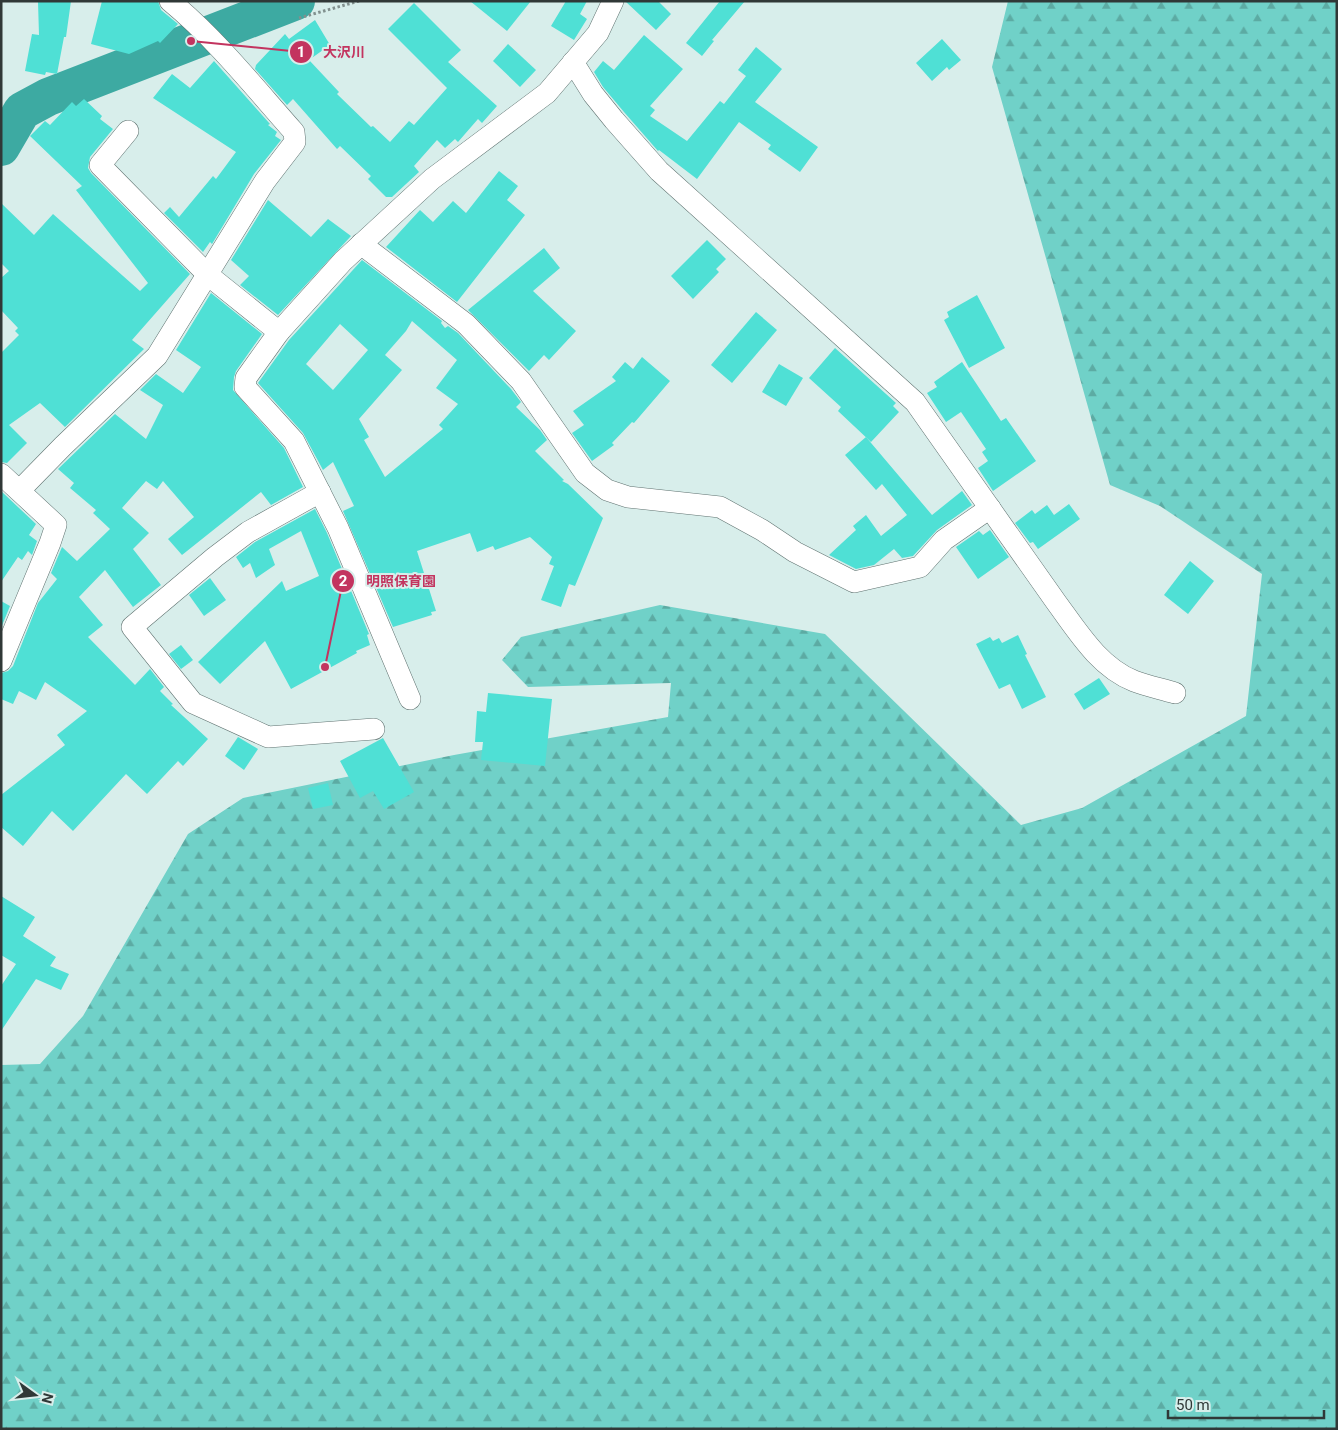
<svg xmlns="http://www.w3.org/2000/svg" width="1338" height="1430" viewBox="0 0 1338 1430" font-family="Roboto,'Noto Sans JP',sans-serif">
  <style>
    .forest { fill: url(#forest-firs) }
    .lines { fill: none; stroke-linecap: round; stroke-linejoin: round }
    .river { stroke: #3daaa2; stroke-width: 38 }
    .building { fill: #4fe0d5; fill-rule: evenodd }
    .minor-casing { stroke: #607371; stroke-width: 22 }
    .path { stroke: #81908e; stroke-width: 3; stroke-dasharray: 2.5 2.5; stroke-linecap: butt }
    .minor { stroke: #fff; stroke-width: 21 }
    .leader { fill: none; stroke: #c3345f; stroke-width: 2 }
    .callout-dot { fill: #c3345f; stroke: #d8eeeb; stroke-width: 2 }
    .mark-label { font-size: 15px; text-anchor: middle; font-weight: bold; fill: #fff }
    .callout-label { font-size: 14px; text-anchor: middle; font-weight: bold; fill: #c3345f; stroke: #d8eeeb; stroke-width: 4; stroke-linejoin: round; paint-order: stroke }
  </style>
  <defs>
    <pattern id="forest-firs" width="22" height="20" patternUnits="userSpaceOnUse" patternTransform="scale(1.25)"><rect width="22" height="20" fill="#70d1c8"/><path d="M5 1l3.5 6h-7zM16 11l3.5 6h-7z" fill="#5caba3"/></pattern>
  </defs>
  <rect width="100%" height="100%" fill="#d8eeeb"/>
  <!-- forest -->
  <path class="forest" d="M1008,1H1337V1429H1V1065L40,1064L83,1016L188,834L243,798L454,755L668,717L671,683L528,687L502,660L521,637L660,605L825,634L1021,825L1082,808L1246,716L1262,574L1160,506L1110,485L992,67Z"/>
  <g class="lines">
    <!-- river -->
    <path class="river" d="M1,147L22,111L48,97L296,1"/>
  </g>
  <!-- building -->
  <g class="building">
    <path d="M71,1L66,37H64L57,74L46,72L45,75L25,71L32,34L39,35L38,2Z"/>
    <path d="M102,1H158L161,10L178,24L160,43L158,41L129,54L91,44Z"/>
    <path d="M470,1H531L507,31Z"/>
    <path d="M566,1H587L580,14L587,19L574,40L551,26Z"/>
    <path d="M625,1H658L671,14L656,30Z"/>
    <path d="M720,1H745L712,40L714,41L702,56L686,43Z"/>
    <path d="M414,3L461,50L448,62L497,106L482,123L478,119L458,142L455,139L445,148L437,140L414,166L419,172L392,197H386L368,179L371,176L340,146L337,149L293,99L287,105L255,69L256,65L285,34L289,39L315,20L330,45L309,60L339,92L337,94L371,127L373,126L390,142L409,121L414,125L447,88L388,29Z"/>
    <path d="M644,35L683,69L650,106L655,110L650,116L687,141L720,101L724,104L746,76L738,70L756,47L782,69L755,102L818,147L800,172L768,149L771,145L739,122L697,179L659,150L658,151L624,112L603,87L594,72L603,61L614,70Z"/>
    <path d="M942,39L961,60L949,70L947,67L932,81L916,63Z"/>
    <path d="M508,44L536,70L520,87L493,61Z"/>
    <path d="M214,61L270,124L268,125L277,132L275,136L281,140L254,174L212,244L210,242L203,252L164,213L170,207L179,217L213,176L216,179L236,152L153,98L172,74L190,88Z"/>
    <path d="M84,99L102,116L100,119L113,129L90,157L88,168L91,173L190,274L132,340L144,349L65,427L40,403L9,425L27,443L7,463L1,462V353L19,335L15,331L18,328L1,310V278L9,271L1,263V203L34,235L53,214L140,291L148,283L76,190L82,186L30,136L45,121L50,125L72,102L76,106Z"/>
    <path d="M499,171L518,186L507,200L525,215L457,302L386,247L420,210L433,222L453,201L466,213Z"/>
    <path d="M268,200L311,237L328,219L351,236L278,315L240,285L249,276L231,260Z"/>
    <path d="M707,240L726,259L716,269L719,272L693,299L671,276Z"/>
    <path d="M544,248L560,268L533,291L576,331L549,360L544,355L529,371L468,310Z"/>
    <path d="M362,260L442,321L441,323L445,328L448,326L458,333L511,389L521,402L516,407L540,430L547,440L535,451L564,480L562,481L568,484L603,518L575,586L569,584L561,607L541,600L554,566L549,564L552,557L530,537L495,550L493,546L477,552L470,533L417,551L436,611L431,612L432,615L393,627L343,511L354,506L333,462L323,470L303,433L258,383L289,340ZM412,321L457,360L436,388L458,404L439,425L443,429L385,477L364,440L369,437L359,419L402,370L385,355L406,331ZM340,324L368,350L333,390L306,364Z"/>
    <path d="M211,293L262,334L236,371L234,377L233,390L284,448L303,487L271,505L261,492L182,555L168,539L194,517L163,481L157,489L146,481L122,508L149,533L133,549L161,585L133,607L105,570L79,597L103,625L88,637L135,685L150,669L164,687L160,691L173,704L171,705L208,739L183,766L178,761L147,794L126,774L73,831L52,811L23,846L1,827V795L65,745L57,735L87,711L45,682L36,700L19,691L13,704L1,699V673L8,671L13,666L38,603L57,579L51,573L62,547L77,561L110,529L93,513L96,510L70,488L74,483L58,469L115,414L146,439L163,405L140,390L156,374L183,393L201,367L176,350Z"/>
    <path d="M977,295L1005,348L969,368L944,320L949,317L947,312Z"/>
    <path d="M756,312L777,330L732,383L711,365Z"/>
    <path d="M835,348L896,403L893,406L899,412L871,442L838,411L841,407L809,378Z"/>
    <path d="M642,357L670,381L634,423L632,422L612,443L614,445L592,461L572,433L584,425L573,411L616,381L612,377L625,362L633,369Z"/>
    <path d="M962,362L1001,421L1006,418L1036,461L993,491L978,468L988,461L982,452L986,449L961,412L946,422L927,393L937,387L934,382Z"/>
    <path d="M779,364L803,378L786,406L762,392Z"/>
    <path d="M866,437L932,515L962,491L972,505L937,530L913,556L902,558L894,549L874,565L856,569L829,555L856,530L853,526L866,515L881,536L907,515L882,484L876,490L845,455Z"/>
    <path d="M1,491L36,524L29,535L37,541L32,555L28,551L22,560L18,557L1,582Z"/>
    <path d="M1069,504L1080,519L1038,549L1033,542L1030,543L1015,523L1032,510L1035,514L1047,505L1054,515Z"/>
    <path d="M315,509L327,533L369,634L367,635L370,645L356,651L357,653L291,689L265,641L220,684L198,662L282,581L286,591L319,576L301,531L269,549L275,565L256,578L250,563L243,568L236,557L255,542Z"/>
    <path d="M990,530L1009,557L978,579L956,547L979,531L983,535Z"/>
    <path d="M1190,561L1214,581L1188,614L1164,595Z"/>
    <path d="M210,578L226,600L204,616L189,595Z"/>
    <path d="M1,601L10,606L1,628Z"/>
    <path d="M1018,635L1027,654L1025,655L1046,697L1022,709L1010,684L999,689L976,644L990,637L993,641L999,638L1002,643Z"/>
    <path d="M181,645L193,660L181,669L169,654Z"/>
    <path d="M1099,678L1110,694L1084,710L1074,694Z"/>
    <path d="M488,693L552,699L545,766L481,760L483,742H475L477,711L486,712Z"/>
    <path d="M238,737L258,749L244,770L225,756Z"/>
    <path d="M383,738L414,792L384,809L373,791L360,798L340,761Z"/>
    <path d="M328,783L333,805L313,809L308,788Z"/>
    <path d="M1,896L35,917L23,936L56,957L50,966L69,974L61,990L36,979L1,1031V986L16,964L1,955Z"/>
  </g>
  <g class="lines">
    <defs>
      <g id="minor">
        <path d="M573,62L593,94L614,120L659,171L915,402L1056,602C1078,632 1099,667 1134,681C1147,686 1162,689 1175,693"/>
        <path d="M128,131L100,165L208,275L279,332L343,261L432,179L547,93L598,33L613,1"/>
        <path d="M361,244L466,324L521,381L585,473L607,490L628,497L720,507L762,530L795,552L854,582L920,567L944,540L990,508"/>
        <path d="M279,332L246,378L245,387L294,441L338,528L410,699"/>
        <path d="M1,474L56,525L50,543L1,661"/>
        <path d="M20,490L63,446L157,356L265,181L295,142L294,132C254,87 216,39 170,1"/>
        <path d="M320,492L248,532L215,557L132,627L193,703L268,737L374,729"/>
      </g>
    </defs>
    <!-- minor casing -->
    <use href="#minor" class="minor-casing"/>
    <!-- path -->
    <path class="path" d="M299,18L359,1"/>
    <!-- minor -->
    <use href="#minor" class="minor"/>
  </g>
  <!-- callouts -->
  <path class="leader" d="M191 41L301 52M325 667L343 581"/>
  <g class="callout-dot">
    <circle cx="191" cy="41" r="5"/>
    <circle cx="325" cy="667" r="5"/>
    <circle cx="301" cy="52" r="12"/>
    <circle cx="343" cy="581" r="12"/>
  </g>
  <g class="mark-label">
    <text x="301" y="57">1</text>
    <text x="343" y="586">2</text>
  </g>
  <g class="callout-label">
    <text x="344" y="57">大沢川</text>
    <text x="401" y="586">明照保育園</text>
  </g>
  <!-- border -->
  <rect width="1338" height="1430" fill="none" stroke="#303837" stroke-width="5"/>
  <!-- north arrow -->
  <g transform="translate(35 1395) rotate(105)" stroke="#d8eeeb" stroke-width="4" paint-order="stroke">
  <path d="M0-4L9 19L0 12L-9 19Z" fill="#303837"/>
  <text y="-8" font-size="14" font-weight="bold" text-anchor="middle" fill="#303837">N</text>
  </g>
  <!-- scale -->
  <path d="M1168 1410v8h156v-8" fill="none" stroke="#303837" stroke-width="2.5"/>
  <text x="1176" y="1410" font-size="15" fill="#303837" stroke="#d8eeeb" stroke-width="4" paint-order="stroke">50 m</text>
</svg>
